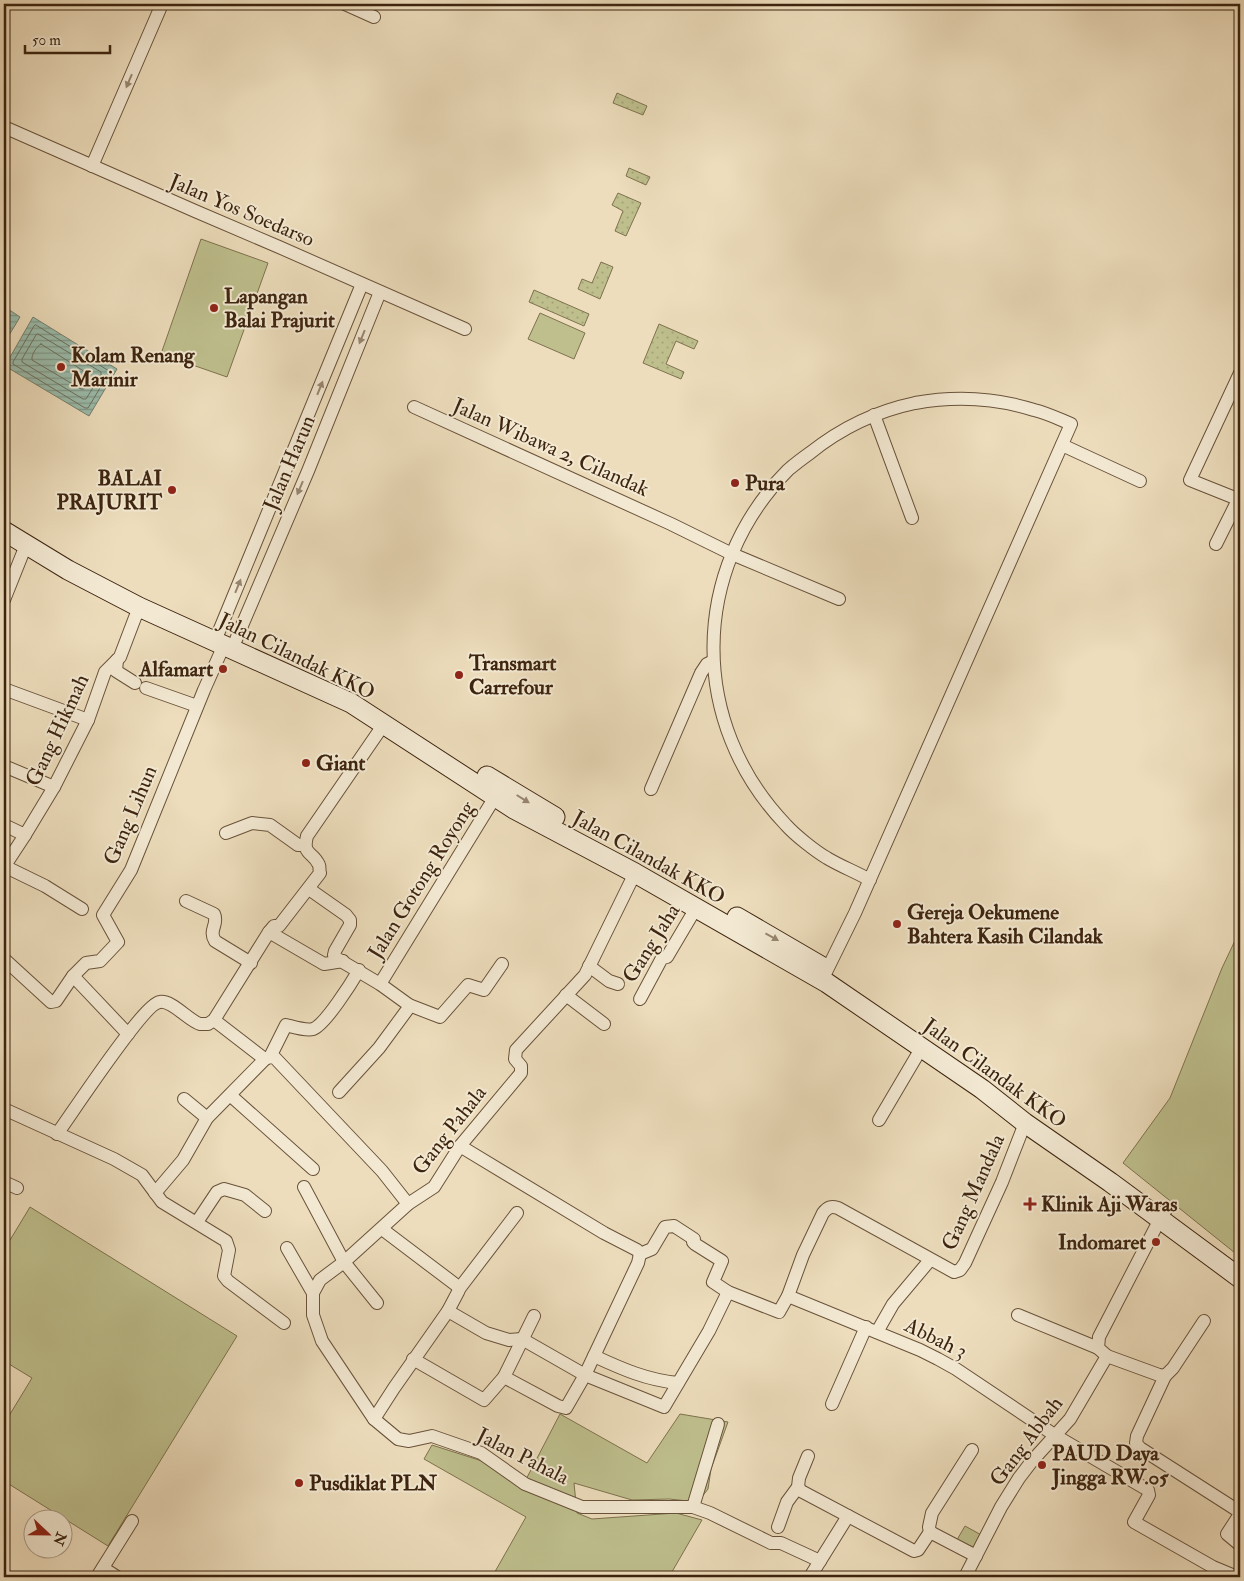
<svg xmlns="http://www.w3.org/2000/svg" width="1244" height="1581" viewBox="0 0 1244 1581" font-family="'IM FELL Double Pica',serif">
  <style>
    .grass { fill: #bebf8d; stroke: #7e724e }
    .park { fill: url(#park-dots); stroke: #7e724e }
    .water { fill: url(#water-rules); stroke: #757f6d }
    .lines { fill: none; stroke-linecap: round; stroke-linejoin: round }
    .shore { stroke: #6c705e; stroke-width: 1 }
    .street-casing { stroke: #69523a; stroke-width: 14 }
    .secondary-casing { stroke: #3d240f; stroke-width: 21 }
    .street { stroke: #f3e9d3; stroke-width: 12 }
    .secondary { stroke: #f3e9d3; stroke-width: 19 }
    .oneway { fill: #988671 }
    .poi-dot { fill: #8f2418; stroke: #f3e9d3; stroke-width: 2 }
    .labels { text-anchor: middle; stroke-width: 4; stroke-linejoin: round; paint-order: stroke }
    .street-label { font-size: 21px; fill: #3d240f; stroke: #f3e9d3 }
    .poi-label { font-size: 21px; font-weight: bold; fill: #3d240f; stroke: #f3e9d3; text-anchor: start }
  </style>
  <defs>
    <pattern id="park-dots" width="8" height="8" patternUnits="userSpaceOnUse" patternTransform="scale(1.25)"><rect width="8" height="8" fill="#bebf8d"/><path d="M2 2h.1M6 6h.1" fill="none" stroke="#a4a478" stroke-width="1.8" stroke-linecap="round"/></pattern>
    <pattern id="water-rules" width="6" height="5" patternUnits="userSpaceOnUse" patternTransform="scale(1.25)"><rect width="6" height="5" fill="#9abcac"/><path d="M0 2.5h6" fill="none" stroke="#7f998a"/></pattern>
  </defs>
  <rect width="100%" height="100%" fill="#edddbc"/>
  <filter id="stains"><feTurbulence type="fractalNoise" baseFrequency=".004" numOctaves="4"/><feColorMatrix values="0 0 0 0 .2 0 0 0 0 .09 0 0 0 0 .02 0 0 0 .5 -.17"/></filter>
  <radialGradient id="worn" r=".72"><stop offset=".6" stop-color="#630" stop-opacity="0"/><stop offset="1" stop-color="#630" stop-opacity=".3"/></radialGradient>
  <!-- grass -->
  <g class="grass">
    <path d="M201,239L268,263L227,377L161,354Z"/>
    <path d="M540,313L585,333L574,359L528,339Z"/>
    <path d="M1240,930V1257L1123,1163L1170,1098L1222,968Z"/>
    <path d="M30,1207L237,1336L108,1546L4,1481V1424L32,1378L4,1361V1250Z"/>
    <path d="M560,1414L647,1463L680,1414L728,1422L711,1469L708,1489L698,1502L669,1499L632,1500L574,1483L577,1513L592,1519L676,1513L702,1520L669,1577H492L526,1517L424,1459L432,1445L485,1462L521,1489Z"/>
    <path d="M965,1526L985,1537L974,1556L954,1545Z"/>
  </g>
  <!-- park -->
  <g class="park">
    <path d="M617,93L647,106L643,115L613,103Z"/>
    <path d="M629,168L650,177L646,185L626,176Z"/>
    <path d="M618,193L641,203L626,236L615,231L623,211L612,205Z"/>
    <path d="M601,262L613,267L600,299L578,289L582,279L592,283Z"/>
    <path d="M534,290L589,314L584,326L529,302Z"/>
    <path d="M659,324L698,341L694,349L676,341L666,364L684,372L681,379L643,363Z"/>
  </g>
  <!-- water -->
  <g class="water">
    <path d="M5,307L20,317L8,337L4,334V310Z"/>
    <path d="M33,317L117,369L89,416L5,366Z"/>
  </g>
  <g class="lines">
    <!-- shore -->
    <g class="shore">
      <path d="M36,325L109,371V373L88,408H85L13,364V362L34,326Z"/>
      <path d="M38,334L101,372V375L86,399H83L22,362V359L36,335Z"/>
      <path d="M41,344L90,375L91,377L84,389H81L32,360C31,355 37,346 41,344Z"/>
    </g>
    <defs>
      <g id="street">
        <path d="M345,4L374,17"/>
        <path d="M4,127L195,211L279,247L465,329"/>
        <path d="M92,166L162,4"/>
        <path d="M1240,373L1190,480L1240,500"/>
        <path d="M414,407L671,524L732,554L839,599"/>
        <path d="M874,415L912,518"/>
        <path d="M1062,445L1140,481"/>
        <path d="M1216,544L1238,500"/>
        <path d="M4,600L26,545"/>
        <path d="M215,641L362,284"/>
        <path d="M232,649L308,471L380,292"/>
        <path d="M117,660L116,671L135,683"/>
        <path d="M146,688L197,706"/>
        <path d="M4,689L88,720"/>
        <path d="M4,766L54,787"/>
        <path d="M651,789L701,673L707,664L713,661"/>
        <path d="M4,825L25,835"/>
        <path d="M226,833L252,823L270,825L298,845H305"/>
        <path d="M4,866L45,886L82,909"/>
        <path d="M4,867L25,835L54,787L88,720L105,672L120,657L139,607"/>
        <path d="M635,873L585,975L516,1050L515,1059L521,1066V1073L460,1146L434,1187L408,1204L344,1262L320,1280L313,1293V1315L322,1341L374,1419L398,1439L409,1441L432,1436L481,1453L525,1484L582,1507H693L710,1513L771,1543H781L820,1561"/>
        <path d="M309,889L346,915L350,920V925L335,951L334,955L336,958L380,984L409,1005L407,1010L379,1048L339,1092"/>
        <path d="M186,901L214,914C219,924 208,930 215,941L251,963"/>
        <path d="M269,932L324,964L343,961"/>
        <path d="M4,959L51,1002L56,1001L73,976L86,963L100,961L118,942L103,915L131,870L204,690L224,645"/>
        <path d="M589,966L609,981L618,984"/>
        <path d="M73,976L128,1034"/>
        <path d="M823,978L855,913L1071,424C1059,419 1047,413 1034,410C996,398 954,396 915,403C877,411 840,429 810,453C803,458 795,464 788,470C689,570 689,724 786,825C795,835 815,851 827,858C840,866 856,872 870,880"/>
        <path d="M380,984L495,797"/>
        <path d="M566,995L604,1024"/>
        <path d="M640,999L662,958L667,957L696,908"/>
        <path d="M409,1005L440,1017L468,985L484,990L502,964"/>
        <path d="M214,1020L262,1057L265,1059L270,1057L275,1058L382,1171L408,1204"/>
        <path d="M270,1057L286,1025C294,1027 306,1031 313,1029C325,1025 352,982 359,970"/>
        <path d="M230,1095L313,1169"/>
        <path d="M184,1099L207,1118"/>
        <path d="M4,1109L114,1159L142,1175L162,1202L226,1241L229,1250L224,1276L228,1281L284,1323"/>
        <path d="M879,1120L922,1047"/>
        <path d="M57,1134C71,1115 144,1003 160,1002C172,1000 189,1021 200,1024C203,1024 205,1024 208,1024L214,1020L269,932L274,926H279L320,873C319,871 320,867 319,865C313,851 302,856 307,836L384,724"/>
        <path d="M460,1146L604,1233L637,1250L640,1254"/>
        <path d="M4,1182L17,1188"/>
        <path d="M304,1187L344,1262L377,1303"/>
        <path d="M155,1193L183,1160L207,1118L265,1059"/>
        <path d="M197,1222L217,1192L224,1189L245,1195L265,1211"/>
        <path d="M693,1242L695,1244L722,1261L713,1282L728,1292L779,1312L788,1296L803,1255L823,1213C828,1207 831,1206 838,1208L954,1272L960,1270L965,1263L1002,1182L1025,1123"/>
        <path d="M287,1248L313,1293"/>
        <path d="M640,1254L652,1249L665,1227L674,1226L694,1239"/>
        <path d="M459,1289L517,1213"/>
        <path d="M788,1296L920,1350L938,1359L956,1369L1056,1436L1148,1490L1149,1495L1134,1522L1213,1567L1237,1577"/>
        <path d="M448,1311L486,1333L509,1340L522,1339L585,1375L664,1407L709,1331L728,1292"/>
        <path d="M1018,1315L1098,1348"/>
        <path d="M877,1332L893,1304L930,1260"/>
        <path d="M594,1356C622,1369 647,1380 678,1383"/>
        <path d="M1107,1356L1159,1375L1165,1376L1173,1368L1204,1321"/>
        <path d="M413,1359L484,1400L504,1377L534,1316"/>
        <path d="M1165,1376L1137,1436L1136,1443L1140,1448L1240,1512"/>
        <path d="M504,1377L558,1406L566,1408L585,1375L638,1263L640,1254"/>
        <path d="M832,1404L866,1327"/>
        <path d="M374,1419L394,1388L448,1311L458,1292L459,1289L456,1285L382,1229"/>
        <path d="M798,1487L801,1491L914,1551L918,1550L930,1532L976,1556"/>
        <path d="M693,1507L718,1424"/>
        <path d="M778,1527L787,1502L798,1487L799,1478L808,1456"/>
        <path d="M930,1532L929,1527L932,1513L972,1450"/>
        <path d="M1239,1544L1227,1534L1240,1514"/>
        <path d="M103,1568L117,1577"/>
        <path d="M97,1577L132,1521"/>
        <path d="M810,1577L848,1516"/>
        <path d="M965,1577L1001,1507L1019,1478L1032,1461L1070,1419L1107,1356L1098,1348L1099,1337L1160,1219L1167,1208"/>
      </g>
      <g id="secondary">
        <path d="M4,531L68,570L139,607L351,703L514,809L635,873L827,983L982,1089L1025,1123L1110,1182L1240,1278"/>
        <path d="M487,776L555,817"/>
        <path d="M737,917L821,966"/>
      </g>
    </defs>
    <!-- street casing -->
    <use href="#street" class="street-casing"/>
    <!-- secondary casing -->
    <use href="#secondary" class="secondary-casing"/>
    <!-- street -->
    <use href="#street" class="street"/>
    <!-- secondary -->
    <use href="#secondary" class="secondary"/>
  </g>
  <!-- one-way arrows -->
  <defs><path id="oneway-solid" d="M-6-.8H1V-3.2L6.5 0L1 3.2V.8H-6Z" transform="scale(1.25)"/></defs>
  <g class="oneway">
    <use href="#oneway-solid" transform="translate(129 81) rotate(113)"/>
    <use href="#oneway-solid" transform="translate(362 337) rotate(112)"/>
    <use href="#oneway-solid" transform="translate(320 388) rotate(-68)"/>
    <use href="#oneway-solid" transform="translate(300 488) rotate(113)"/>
    <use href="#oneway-solid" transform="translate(238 586) rotate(-68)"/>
    <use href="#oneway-solid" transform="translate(523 799) rotate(32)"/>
    <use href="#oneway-solid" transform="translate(772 937) rotate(29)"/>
  </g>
  <!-- markers -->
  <g class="poi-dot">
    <circle cx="214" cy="308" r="5"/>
    <circle cx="61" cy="367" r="5"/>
    <circle cx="735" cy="483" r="5"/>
    <circle cx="172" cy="490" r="5"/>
    <circle cx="223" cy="669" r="5"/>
    <circle cx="459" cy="675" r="5"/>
    <circle cx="306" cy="763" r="5"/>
    <circle cx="897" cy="924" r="5"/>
    <path d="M1027.5 1196.5h5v5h5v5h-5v5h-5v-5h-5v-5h5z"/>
    <circle cx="1156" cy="1242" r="5"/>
    <circle cx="1042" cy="1465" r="5"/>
    <circle cx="299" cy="1483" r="5"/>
  </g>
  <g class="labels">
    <!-- street labels -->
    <g class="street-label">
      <text transform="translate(242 210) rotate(23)" y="7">Jalan Yos Soedarso</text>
      <text transform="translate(551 447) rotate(24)" y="7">Jalan Wibawa 2, Cilandak</text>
      <text transform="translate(289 463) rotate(-67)" y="7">Jalan Harun</text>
      <text transform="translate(297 656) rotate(26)" y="7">Jalan Cilandak KKO</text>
      <text transform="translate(57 730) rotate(-65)" y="7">Gang Hikmah</text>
      <text transform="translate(130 815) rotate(-67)" y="7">Gang Lihun</text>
      <text transform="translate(649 857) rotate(29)" y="7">Jalan Cilandak KKO</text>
      <text transform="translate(421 880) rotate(-58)" y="7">Jalan Gotong Royong</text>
      <text transform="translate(651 943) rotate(-58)" y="7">Gang Jaha</text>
      <text transform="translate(995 1073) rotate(36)" y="7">Jalan Cilandak KKO</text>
      <text transform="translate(449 1130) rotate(-52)" y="7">Gang Pahala</text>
      <text transform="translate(973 1192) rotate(-66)" y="7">Gang Mandala</text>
      <text transform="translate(936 1338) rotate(26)" y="7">Abbah 3</text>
      <text transform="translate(1026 1441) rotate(-53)" y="7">Gang Abbah</text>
      <text transform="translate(523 1456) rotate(27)" y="7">Jalan Pahala</text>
    </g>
    <!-- poi labels -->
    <g class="poi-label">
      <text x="224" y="303">Lapangan<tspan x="224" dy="24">Balai Prajurit</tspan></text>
      <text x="71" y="362">Kolam Renang<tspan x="71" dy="24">Marinir</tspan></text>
      <text x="162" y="485" text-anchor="end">BALAI<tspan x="162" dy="24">PRAJURIT</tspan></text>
      <text x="745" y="490">Pura</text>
      <text x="469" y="670">Transmart<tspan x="469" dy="24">Carrefour</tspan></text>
      <text x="213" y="676" text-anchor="end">Alfamart</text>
      <text x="316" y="770">Giant</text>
      <text x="907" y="919">Gereja Oekumene<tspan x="907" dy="24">Bahtera Kasih Cilandak</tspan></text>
      <text x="1041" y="1211">Klinik Aji Waras</text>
      <text x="1146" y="1249" text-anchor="end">Indomaret</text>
      <text x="1052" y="1460">PAUD Daya<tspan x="1052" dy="24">Jingga RW.05</tspan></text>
      <text x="309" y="1490">Pusdiklat PLN</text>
    </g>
  </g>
  <!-- margin -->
  <rect width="1244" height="1581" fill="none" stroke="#edddbc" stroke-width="20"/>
  <rect x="5" y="5" width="1234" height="1571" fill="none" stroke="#3d240f" stroke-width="2.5"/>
  <rect x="10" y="10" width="1224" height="1561" fill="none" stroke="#3d240f"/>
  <!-- north arrow -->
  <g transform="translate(48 1534) rotate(112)"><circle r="24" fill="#f3e9d3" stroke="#aa9a85"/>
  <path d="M0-4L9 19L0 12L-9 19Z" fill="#8f2418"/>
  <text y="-8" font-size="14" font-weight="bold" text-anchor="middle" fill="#3d240f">N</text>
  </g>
  <!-- scale -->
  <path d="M25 45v8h85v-8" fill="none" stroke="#3d240f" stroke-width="2.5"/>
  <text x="32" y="45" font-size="15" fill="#3d240f" stroke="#f3e9d3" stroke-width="4" paint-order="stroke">50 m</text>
  <rect width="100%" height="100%" filter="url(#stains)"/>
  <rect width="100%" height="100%" fill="url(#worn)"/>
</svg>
